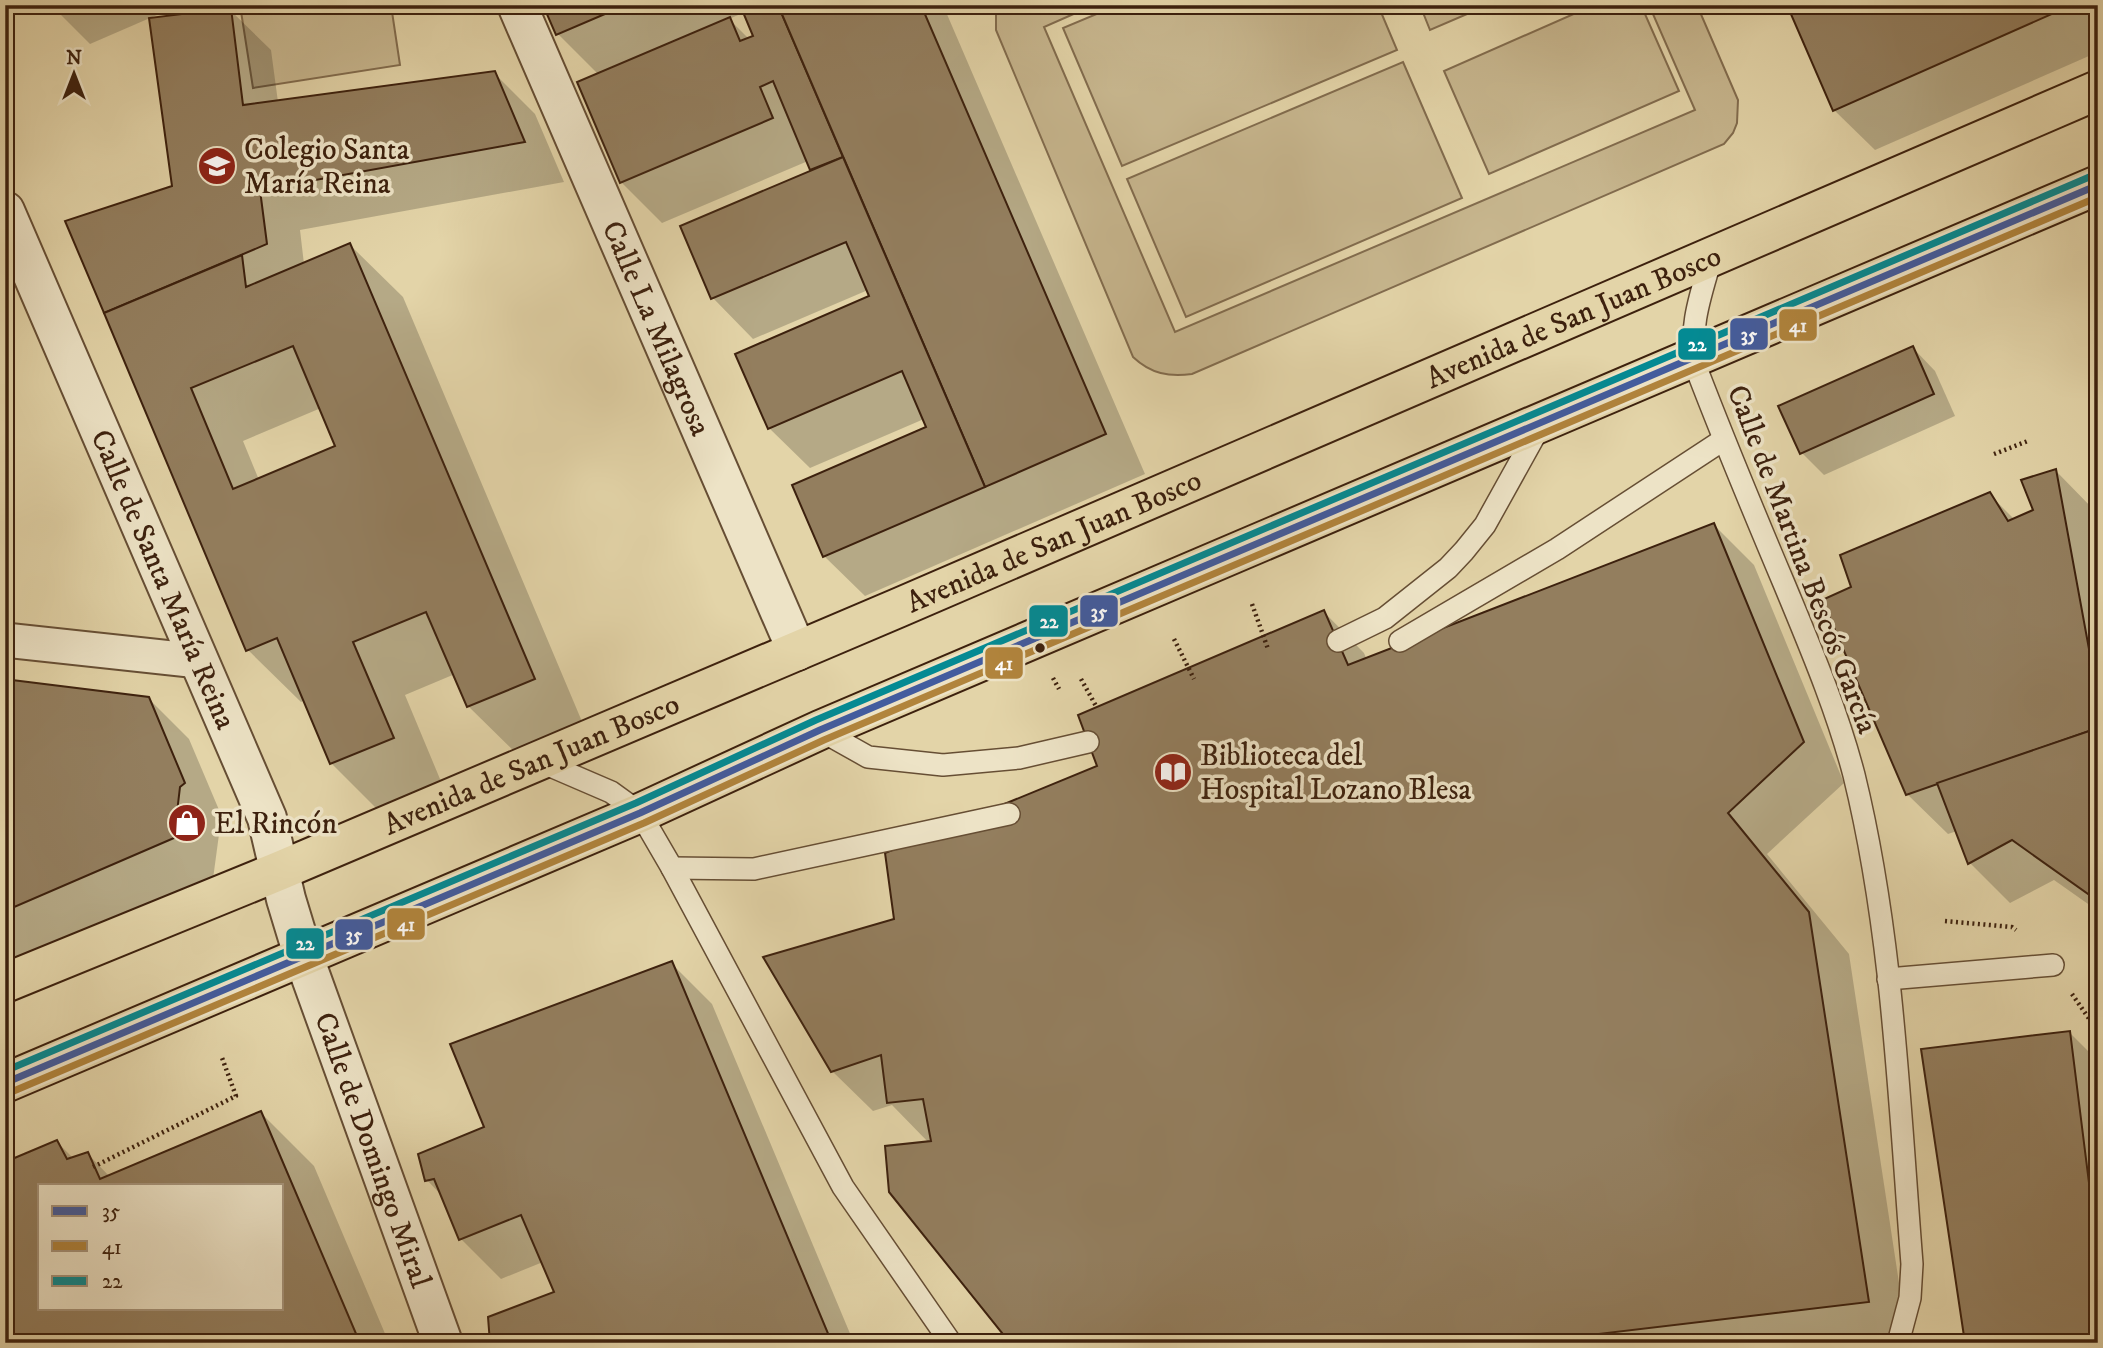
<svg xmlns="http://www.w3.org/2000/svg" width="2103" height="1348" viewBox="0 0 2103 1348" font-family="'IM FELL DW Pica',serif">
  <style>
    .green { fill: #c7b68e; stroke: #826c4e; stroke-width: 2 }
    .shadow { fill: #0003; fill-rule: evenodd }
    .building { fill: #937e5e; stroke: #3d210e; stroke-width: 2; fill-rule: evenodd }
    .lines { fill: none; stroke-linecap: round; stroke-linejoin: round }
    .service-casing { stroke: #664e34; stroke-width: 24 }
    .pedestrian-casing { stroke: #664e34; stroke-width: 37 }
    .minor-casing { stroke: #664e34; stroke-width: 42 }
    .primary-casing { stroke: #3d210e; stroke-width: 42 }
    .path { stroke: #3d210e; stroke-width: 4.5; stroke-dasharray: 2 3.5; stroke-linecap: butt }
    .service { stroke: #ede3c6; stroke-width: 21 }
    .pedestrian { stroke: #ede3c6; stroke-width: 33 }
    .minor { stroke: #ede3c6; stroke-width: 38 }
    .primary { stroke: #e3d4a8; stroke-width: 38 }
    .bus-1-casing { stroke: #ede3c6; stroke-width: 12 }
    .bus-2-casing { stroke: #ede3c6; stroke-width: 12 }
    .bus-3-casing { stroke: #ede3c6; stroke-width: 12 }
    .bus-1 { stroke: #435c9e; stroke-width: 7 }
    .bus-2 { stroke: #b1843c; stroke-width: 7 }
    .bus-3 { stroke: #048a93; stroke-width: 7 }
    .bus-dot { fill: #3d210e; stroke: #ede3c6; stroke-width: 2.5 }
    .labels { text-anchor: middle; stroke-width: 7; stroke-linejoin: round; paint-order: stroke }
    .poi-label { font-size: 30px; fill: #3d210e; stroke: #ede3c6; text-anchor: start }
    .street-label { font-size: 30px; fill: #3d210e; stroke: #ede3c6 }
    .line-badge { stroke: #ede3c6; stroke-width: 2.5 }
    .badge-label { font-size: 19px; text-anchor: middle; font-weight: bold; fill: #fff }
  </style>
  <rect width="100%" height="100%" fill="#e3d4a8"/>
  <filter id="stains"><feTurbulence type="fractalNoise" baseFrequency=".00286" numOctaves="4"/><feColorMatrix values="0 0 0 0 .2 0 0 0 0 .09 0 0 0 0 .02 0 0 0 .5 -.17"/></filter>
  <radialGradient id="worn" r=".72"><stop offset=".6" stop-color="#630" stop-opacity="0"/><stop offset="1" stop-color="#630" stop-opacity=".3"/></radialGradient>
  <!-- green -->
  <g class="green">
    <path d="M240,5H391L400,65L253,88Z"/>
    <path d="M1000,5H1094L1044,27L1175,332L1695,110L1649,5H1697L1738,100L1737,123L1733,133L1724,144L1192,374C1169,377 1151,374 1133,357L996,30V13Z"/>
    <path d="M1118,5H1378L1397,50L1122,166L1063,28Z"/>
    <path d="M1420,5H1488L1430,30Z"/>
    <path d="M1594,5H1641L1679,91L1489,174L1444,71Z"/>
    <path d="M1403,62L1462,198L1186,317L1127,179Z"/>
  </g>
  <!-- shadow -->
  <g class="shadow">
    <path d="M55,5H180L90,44L58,12Z"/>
    <path d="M545,5H943L1145,474L865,596L824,556L928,428L924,419L810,468L769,428L871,297L868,290L753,339L713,298L682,227L813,171L808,161L662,223L621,182L598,74L558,34ZM745,12L756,37L750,40L729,19Z"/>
    <path d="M1789,5H2094L2098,14V52L1875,150L1834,110Z"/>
    <path d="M230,10L271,50L278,102L494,73L535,114L564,182L300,230L304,264L350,245L403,297L586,731L521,758L468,706L455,674L405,695L445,791L384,816L331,763L305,700L301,702L248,650L68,222L174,187ZM321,408L338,447L259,480L243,441Z"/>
    <path d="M1913,348L1935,371L1955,416L1824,475L1802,453Z"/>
    <path d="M2056,471L2096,512L2098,521V911L2054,880L2010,903L1970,863L1957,831L1948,834L1907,794L1854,588L1989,494L2015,520L2035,511Z"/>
    <path d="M1714,525L1754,565L1844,783L1767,854L1849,954L1908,1342L1013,1343L929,1143L892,1105L873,1111L832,1071L896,920L1099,767L1324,612L1364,653L1367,660Z"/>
    <path d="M148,698L189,739L225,824L220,827L213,879L5,968V732Z"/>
    <path d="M671,963L712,1004L854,1343H492L556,1293L543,1262L501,1279L461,1239L443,1197L427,1180Z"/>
    <path d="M2070,1033L2098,1061V1343Z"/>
    <path d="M261,1113L314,1166L389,1343H11L5,1164L57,1142L74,1159L88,1154L110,1177ZM40,1185H282V1308H40Z"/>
  </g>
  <!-- building -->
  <g class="building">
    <path d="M543,5H626L556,35Z"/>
    <path d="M740,5H778L843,157L810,170L773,81L760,87L773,118L620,183L577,82L730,17L740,41L753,36Z"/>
    <path d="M778,5H921L1106,434L985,487Z"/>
    <path d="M1787,5H2072L1833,111Z"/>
    <path d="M231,8L243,105L495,71L525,142L260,190L267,244L104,313L65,221L172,186L149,18Z"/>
    <path d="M843,157L985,487L823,557L792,485L926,427L902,371L768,429L735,354L869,296L846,242L711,299L680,226Z"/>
    <path d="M350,243L535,679L467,707L426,612L353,642L394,738L330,764L277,638L246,651L104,313L242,255L246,287ZM293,346L335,446L233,489L191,388Z"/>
    <path d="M1913,346L1934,394L1800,454L1778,406Z"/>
    <path d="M2056,469L2098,698V728L1906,795L1822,600L1851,587L1840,555L1990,492L2008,521L2033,510L2021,480Z"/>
    <path d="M1714,523L1804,742L1728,813L1809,912L1869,1302L1581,1336L1583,1343H1010L889,1192L885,1146L931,1141L923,1099L887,1103L881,1055L831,1072L763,957L894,919L885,853L1097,766L1078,715L1324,610L1348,665Z"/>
    <path d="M12,680L149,697L185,783L180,787L174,838L5,911V730Z"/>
    <path d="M2098,728V901L2012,840L1968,864L1937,783Z"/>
    <path d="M672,961L832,1343H490L488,1317L554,1292L521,1215L459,1240L434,1179L425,1181L418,1154L484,1127L450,1044Z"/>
    <path d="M2070,1031L2098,1255V1343H1965L1921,1049Z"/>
    <path d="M261,1111L360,1343H9L5,1334V1162L57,1140L67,1159L88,1152L100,1179ZM40,1185H282V1308H40Z"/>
  </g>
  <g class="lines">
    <defs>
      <g id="service">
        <path d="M1712,256C1701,293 1687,332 1697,370C1725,443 1755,515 1785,586C1811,649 1837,710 1854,775C1893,934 1899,1101 1912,1264L1910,1298L1898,1343"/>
        <path d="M1338,641L1385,618L1448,568L1464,551L1485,525L1540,426"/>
        <path d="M1400,641L1557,549L1723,440"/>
        <path d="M820,730L868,757L943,765L1019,758L1088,742"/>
        <path d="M539,761L611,792L640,813L672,868L843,1187L951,1343"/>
        <path d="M672,868L754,869L1009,814"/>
        <path d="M1888,979L2053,965"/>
      </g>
      <path id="pedestrian" d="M5,640L199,661"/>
      <g id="minor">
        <path id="s1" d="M517,5L797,651"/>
        <path id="s2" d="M5,211L267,818L286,899L303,955L443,1343"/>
      </g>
      <g id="primary">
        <path id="s3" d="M5,983L279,871L898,608L2098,90"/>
        <path d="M5,1083L640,813L820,730L2098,185"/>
      </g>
    </defs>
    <!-- service casing -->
    <use href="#service" class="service-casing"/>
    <!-- pedestrian casing -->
    <use href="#pedestrian" class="pedestrian-casing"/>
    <!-- minor casing -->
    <use href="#minor" class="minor-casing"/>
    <!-- primary casing -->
    <use href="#primary" class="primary-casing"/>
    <!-- path -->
    <g class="path">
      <path d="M1994,454L2028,441"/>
      <path d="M1252,604L1268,649"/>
      <path d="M1174,639L1194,679"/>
      <path d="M1053,678L1059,689"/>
      <path d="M1081,679L1096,706"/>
      <path d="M1945,921L2012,927L2016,930"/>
      <path d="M2072,994L2092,1023L2098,1067"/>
      <path d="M93,1167L236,1096L221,1055"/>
    </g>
    <!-- service -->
    <use href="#service" class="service"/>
    <!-- pedestrian -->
    <use href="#pedestrian" class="pedestrian"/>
    <!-- minor -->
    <use href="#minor" class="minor"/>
    <!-- primary -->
    <use href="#primary" class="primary"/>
    <defs>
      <path id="bus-1" d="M5,1083L640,813L820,730L2098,185"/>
      <path id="bus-2" d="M9,1093L644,823L824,740L2098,197"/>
      <path id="bus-3" d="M5,1071L636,803L816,720L2094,175"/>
    </defs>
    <!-- bus-1 casing -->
    <use href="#bus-1" class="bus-1-casing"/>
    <!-- bus-2 casing -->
    <use href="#bus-2" class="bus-2-casing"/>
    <!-- bus-3 casing -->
    <use href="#bus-3" class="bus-3-casing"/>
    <!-- bus-1 -->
    <use href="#bus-1" class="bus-1"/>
    <!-- bus-2 -->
    <use href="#bus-2" class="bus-2"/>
    <!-- bus-3 -->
    <use href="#bus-3" class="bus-3"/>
  </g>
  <!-- icons -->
  <defs>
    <symbol id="school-disc" viewBox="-11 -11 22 22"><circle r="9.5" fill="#8f2418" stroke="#ede3c6"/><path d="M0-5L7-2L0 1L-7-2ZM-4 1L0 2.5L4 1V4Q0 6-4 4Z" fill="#fff"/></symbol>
    <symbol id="library-disc" viewBox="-11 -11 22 22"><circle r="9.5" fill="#8f2418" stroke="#ede3c6"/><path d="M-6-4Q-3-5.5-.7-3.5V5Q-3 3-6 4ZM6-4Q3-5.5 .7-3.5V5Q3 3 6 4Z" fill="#fff"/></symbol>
    <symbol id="shop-disc" viewBox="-11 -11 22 22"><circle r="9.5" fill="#8f2418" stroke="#ede3c6"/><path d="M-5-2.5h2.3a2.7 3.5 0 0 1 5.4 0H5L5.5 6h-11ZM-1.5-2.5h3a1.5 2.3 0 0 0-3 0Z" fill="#fff"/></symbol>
  </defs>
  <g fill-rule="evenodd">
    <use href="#school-disc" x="195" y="144" width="44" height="44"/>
    <use href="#library-disc" x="1151" y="750" width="44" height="44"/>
    <use href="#shop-disc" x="165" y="801" width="44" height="44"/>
  </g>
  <!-- markers -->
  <circle class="bus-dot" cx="1040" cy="648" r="6"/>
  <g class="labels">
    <!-- poi labels -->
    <g class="poi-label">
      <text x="244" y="159">Colegio Santa<tspan x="244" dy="34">María Reina</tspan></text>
      <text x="1200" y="765">Biblioteca del<tspan x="1200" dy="34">Hospital Lozano Blesa</tspan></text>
      <text x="214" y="833">El Rincón</text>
    </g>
    <!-- street labels -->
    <g class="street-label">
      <text dy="10" stroke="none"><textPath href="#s3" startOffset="1704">Avenida de San Juan Bosco</textPath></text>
      <text dy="10" stroke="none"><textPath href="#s1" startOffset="352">Calle La Milagrosa</textPath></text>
      <text dy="10" stroke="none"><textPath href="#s3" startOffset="1138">Avenida de San Juan Bosco</textPath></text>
      <text transform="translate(1803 559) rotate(69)" y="10">Calle de Martina Bescós García</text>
      <text dy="10" stroke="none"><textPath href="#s2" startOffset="401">Calle de Santa María Reina</textPath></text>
      <text dy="10" stroke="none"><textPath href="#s3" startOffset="570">Avenida de San Juan Bosco</textPath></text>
      <text dy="10" stroke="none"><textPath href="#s2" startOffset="1010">Calle de Domingo Miral</textPath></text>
    </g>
  </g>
  <g class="line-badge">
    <rect x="1778" y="308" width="40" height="34" rx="7" fill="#b1843c"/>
    <rect x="1729" y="317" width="40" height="34" rx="7" fill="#435c9e"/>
    <rect x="1677" y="327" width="40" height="34" rx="7" fill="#048a93"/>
    <rect x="1079" y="594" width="40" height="34" rx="7" fill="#435c9e"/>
    <rect x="1028" y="604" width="41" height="34" rx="7" fill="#048a93"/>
    <rect x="984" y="646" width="40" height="34" rx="7" fill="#b1843c"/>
    <rect x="386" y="907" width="40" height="34" rx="7" fill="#b1843c"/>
    <rect x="334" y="918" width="40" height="33" rx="7" fill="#435c9e"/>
    <rect x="285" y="927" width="40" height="33" rx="7" fill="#048a93"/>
  </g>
  <g class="badge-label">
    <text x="1798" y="332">41</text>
    <text x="1749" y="341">35</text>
    <text x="1697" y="351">22</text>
    <text x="1099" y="618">35</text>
    <text x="1049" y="628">22</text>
    <text x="1004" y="670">41</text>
    <text x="406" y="931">41</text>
    <text x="354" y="941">35</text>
    <text x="305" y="950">22</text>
  </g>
  <!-- margin -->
  <rect width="2103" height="1348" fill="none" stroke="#e3d4a8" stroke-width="28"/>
  <rect x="7" y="7" width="2089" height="1334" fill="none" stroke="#3d210e" stroke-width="3.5"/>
  <rect x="14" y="14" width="2075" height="1320" fill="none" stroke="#3d210e" stroke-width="2"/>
  <!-- legend -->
  <rect x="38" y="1184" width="245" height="126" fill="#ede3c6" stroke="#a7957c" stroke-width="2"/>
  <rect x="52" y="1206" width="35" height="10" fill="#435c9e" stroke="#a7957c" stroke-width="2"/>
  <text x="102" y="1218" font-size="21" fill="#3d210e">35</text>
  <rect x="52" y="1241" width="35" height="10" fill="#b1843c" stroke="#a7957c" stroke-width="2"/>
  <text x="102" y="1254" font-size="21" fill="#3d210e">41</text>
  <rect x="52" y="1276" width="35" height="10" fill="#048a93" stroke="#a7957c" stroke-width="2"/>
  <text x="102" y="1288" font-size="21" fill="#3d210e">22</text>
  <!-- north arrow -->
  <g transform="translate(74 74)" stroke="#ede3c6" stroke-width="5" paint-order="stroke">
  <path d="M0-5L12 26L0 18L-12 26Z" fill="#3d210e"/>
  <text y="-10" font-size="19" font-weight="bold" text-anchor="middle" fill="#3d210e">N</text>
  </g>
  <rect width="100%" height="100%" filter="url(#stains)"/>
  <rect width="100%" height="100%" fill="url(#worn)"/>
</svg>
